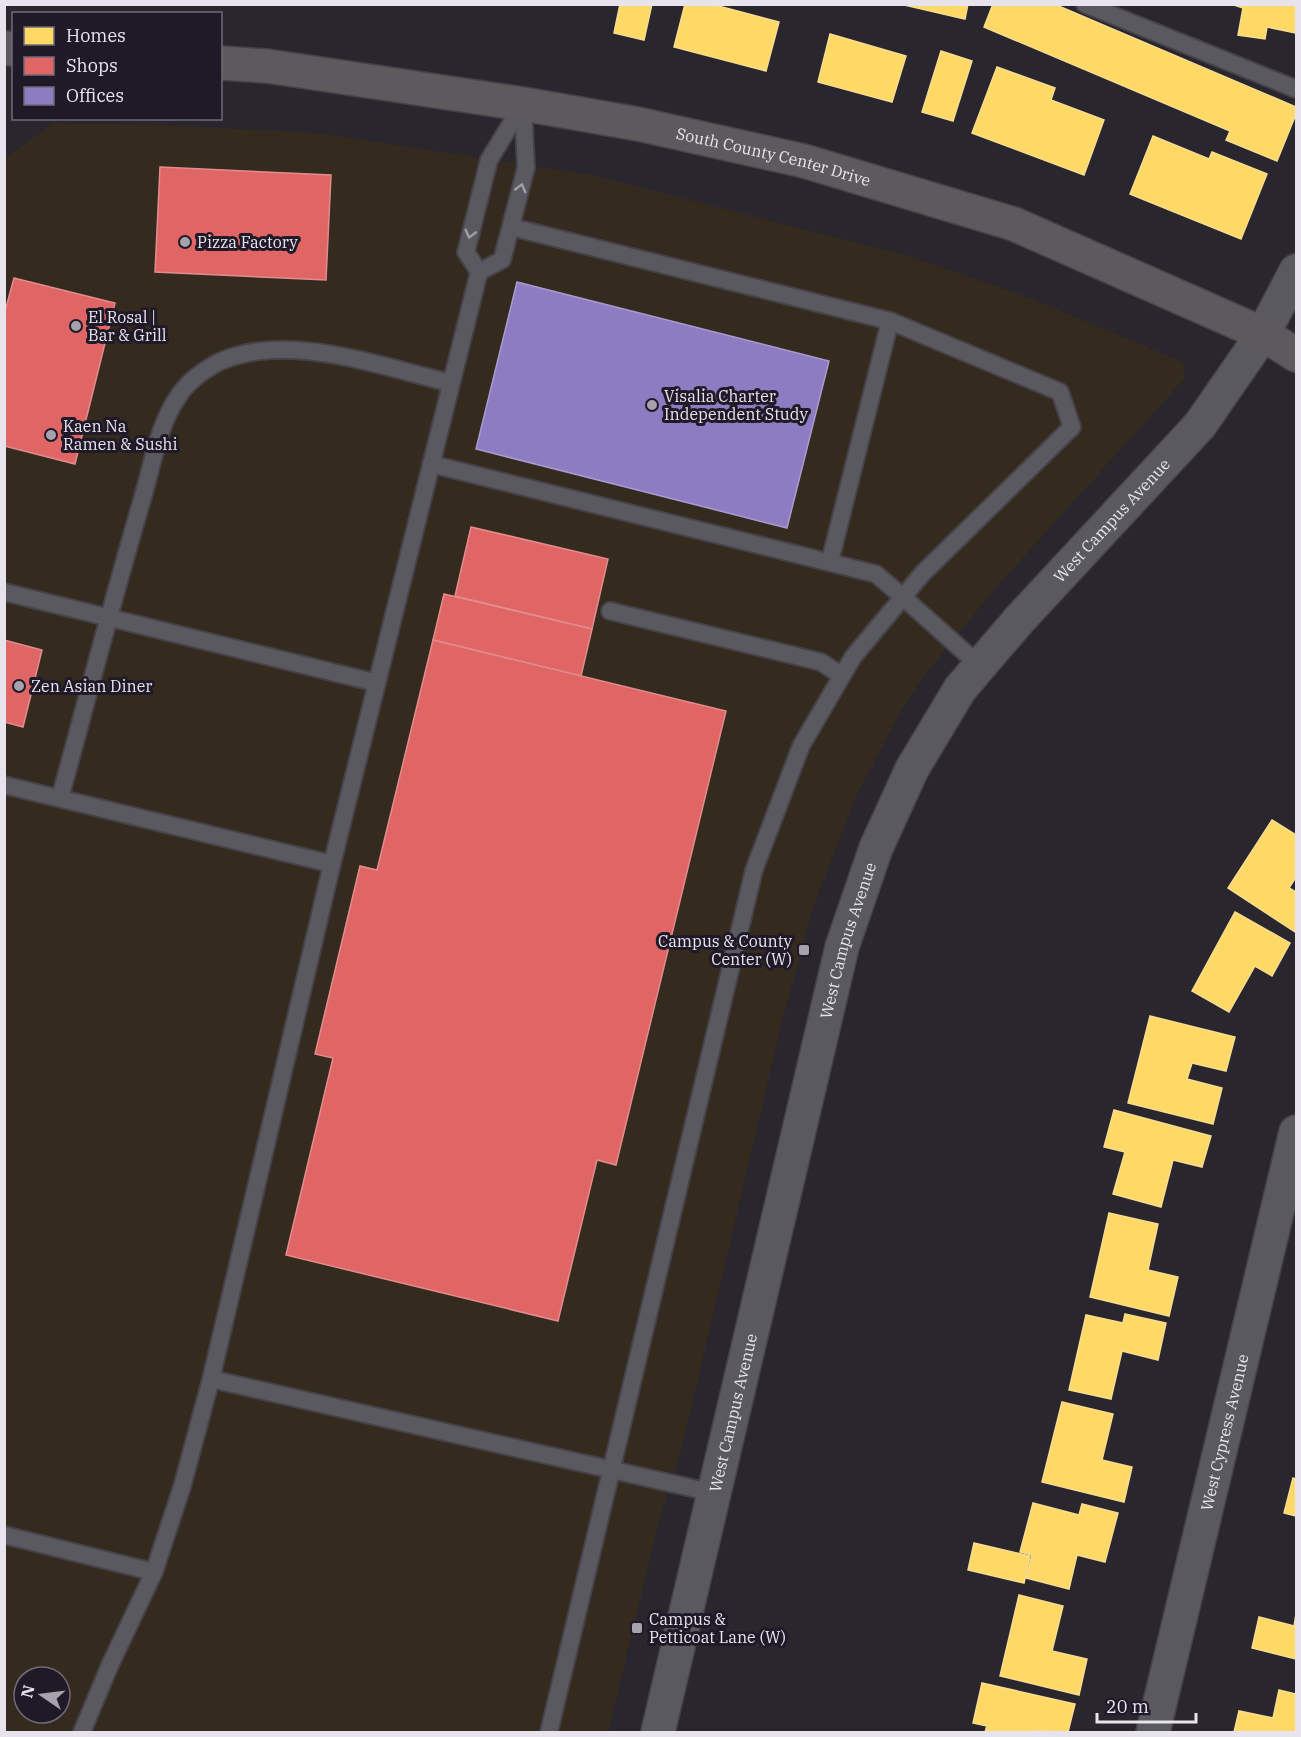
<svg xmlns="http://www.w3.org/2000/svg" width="1301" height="1737" viewBox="0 0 1301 1737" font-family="'IBM Plex Serif',serif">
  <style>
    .commercial { fill: #342b1e; fill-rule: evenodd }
    .homes { fill: #ffd966; stroke: #f8dc8f; stroke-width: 1.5 }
    .shops { fill: #e06666; stroke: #e28c8f; stroke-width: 1.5 }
    .offices { fill: #8e7cc3; stroke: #a99bd0; stroke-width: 1.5 }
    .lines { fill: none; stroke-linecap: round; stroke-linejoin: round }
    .lane-casing { stroke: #464249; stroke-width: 20 }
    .street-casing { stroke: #464249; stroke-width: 36 }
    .secondary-casing { stroke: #464249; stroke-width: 36 }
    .lane { stroke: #5b5960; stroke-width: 16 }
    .street { stroke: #5b5960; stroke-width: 33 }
    .secondary { stroke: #5e595d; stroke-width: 33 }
    .oneway { stroke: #a29ea7 }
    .poi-dot { fill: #a6a2ab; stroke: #201a28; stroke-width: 2 }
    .labels { text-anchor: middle; stroke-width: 6; stroke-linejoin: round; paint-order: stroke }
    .street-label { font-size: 16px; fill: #e8e4ee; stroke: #201a28 }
    .poi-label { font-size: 16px; fill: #e8e4ee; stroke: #201a28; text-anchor: start }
  </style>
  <rect width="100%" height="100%" fill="#2a262e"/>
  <!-- commercial -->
  <path class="commercial" d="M54,123L159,125L318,133L591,175L906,255L1032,299L1183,362L1185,378L999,584L923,677L902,709L855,798L812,911L782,1022L680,1455L661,1513L608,1732H5L4,159ZM24,1677H60V1713H24Z"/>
  <!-- homes -->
  <g class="homes">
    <path d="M620,4H652L644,40L614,33Z"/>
    <path d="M685,4H711L779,22L766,71L674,47Z"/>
    <path d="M900,4H968L965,19Z"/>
    <path d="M993,4H1054L1296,107V114L1277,161L1226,140L1230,131L984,27Z"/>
    <path d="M1296,4V33L1267,27L1265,39L1238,35L1243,8L1231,4Z"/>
    <path d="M830,34L906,56L892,102L818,82Z"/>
    <path d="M941,51L972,61L953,121L922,112Z"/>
    <path d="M997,67L1055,88L1051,100L1104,120L1084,175L972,133Z"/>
    <path d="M1153,136L1209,159L1212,152L1267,174L1241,239L1130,194Z"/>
    <path d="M1272,820L1296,835V877L1289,888L1296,892L1295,932L1228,888Z"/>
    <path d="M1235,912L1290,943L1272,976L1255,966L1229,1012L1192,991Z"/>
    <path d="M1150,1016L1235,1037L1226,1071L1192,1063L1187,1079L1222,1088L1213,1124L1128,1103Z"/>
    <path d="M1114,1110L1211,1136L1202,1167L1173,1160L1161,1207L1113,1194L1125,1152L1104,1147Z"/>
    <path d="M1109,1213L1158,1224L1148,1270L1178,1277L1169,1316L1090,1297Z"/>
    <path d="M1125,1314L1166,1323L1158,1360L1122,1351L1111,1399L1069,1390L1086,1315L1123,1323Z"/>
    <path d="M1062,1402L1113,1414L1102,1460L1132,1467L1124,1502L1042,1482Z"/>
    <path d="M1293,1478L1296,1479V1516L1284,1513Z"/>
    <path d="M1033,1503L1079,1515L1082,1504L1118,1513L1105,1562L1077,1555L1069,1589L1026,1578L1032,1555L1020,1552Z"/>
    <path d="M974,1543L1030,1556L1024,1583L968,1570Z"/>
    <path d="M1019,1595L1063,1606L1052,1651L1087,1659L1079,1695L1000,1676Z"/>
    <path d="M1296,1614V1659L1252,1648L1259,1617L1294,1626Z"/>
    <path d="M982,1683L1075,1704L1068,1732L1035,1730V1732H985L987,1726L973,1723Z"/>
    <path d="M1279,1690L1296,1694V1732H1234L1239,1711L1273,1718Z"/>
  </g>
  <!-- shops -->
  <g class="shops">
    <path d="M160,167L331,175L326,280L155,272Z"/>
    <path d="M14,278L115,303L75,464L4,446V315Z"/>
    <path d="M471,527L608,559L592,629L455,596Z"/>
    <path d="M444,594L592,629L581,676L433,640Z"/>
    <path d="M4,640L42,650L23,727L4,722Z"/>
    <path d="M433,640L726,711L616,1165L597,1160L558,1321L286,1255L333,1058L315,1054L360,866L377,870Z"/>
  </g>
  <!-- offices -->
  <path class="offices" d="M517,282L829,361L787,528L476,449Z"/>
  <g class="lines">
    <defs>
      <g id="lane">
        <path d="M1085,4L1296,89"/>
        <path d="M479,272L502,260L526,168L523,104"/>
        <path d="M431,464L876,574L903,597L923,573L1072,427L1060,392L890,321L511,227"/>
        <path d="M830,561L890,321"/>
        <path d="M4,592L377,683"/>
        <path d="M610,611L821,662L842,676"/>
        <path d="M4,785L332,864"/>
        <path d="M60,798C87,699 113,599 142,500C152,467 158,425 178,397C187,382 204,370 219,362C288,331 381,367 451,383"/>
        <path d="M211,1379L714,1493"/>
        <path d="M4,1535L154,1572"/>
        <path d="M82,1732L110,1665L154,1572L182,1487L211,1379L332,864L479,272L466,252L489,160L523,104"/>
        <path d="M549,1732L754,870L801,746L853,657L903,597L980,666"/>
      </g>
      <g id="street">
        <path id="s1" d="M658,1732L842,947L876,848L912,769L960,689L1019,620L1200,425L1263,334L1296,271"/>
        <path id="s2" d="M1153,1732L1296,1132"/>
      </g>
      <g id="secondary">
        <path d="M4,48L14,49"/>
        <path id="s3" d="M220,63L267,66L523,104L638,124L804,161L1014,224L1263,334L1296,355"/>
      </g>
    </defs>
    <!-- lane casing -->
    <use href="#lane" class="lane-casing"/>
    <!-- street casing -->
    <use href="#street" class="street-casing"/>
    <!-- secondary casing -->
    <use href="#secondary" class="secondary-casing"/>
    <!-- lane -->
    <use href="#lane" class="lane"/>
    <!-- street -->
    <use href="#street" class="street"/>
    <!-- secondary -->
    <use href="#secondary" class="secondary"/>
  </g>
  <!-- one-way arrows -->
  <defs><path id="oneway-chevron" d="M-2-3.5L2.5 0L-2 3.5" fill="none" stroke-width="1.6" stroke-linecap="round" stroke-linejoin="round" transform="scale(1.5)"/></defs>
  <g class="oneway">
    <use href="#oneway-chevron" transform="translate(521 188) rotate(-75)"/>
    <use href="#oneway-chevron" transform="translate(470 234) rotate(104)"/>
  </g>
  <!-- markers -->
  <g class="poi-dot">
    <circle cx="185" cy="242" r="6"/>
    <circle cx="76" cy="326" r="6"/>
    <circle cx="652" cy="405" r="6"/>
    <circle cx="51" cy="435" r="6"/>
    <circle cx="19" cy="686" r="6"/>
    <rect x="798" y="944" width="12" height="12" rx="3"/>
    <rect x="631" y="1622" width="12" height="12" rx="3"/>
  </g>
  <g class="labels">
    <!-- street labels -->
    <g class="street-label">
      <text dy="6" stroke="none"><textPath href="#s3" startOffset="562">South County Center Drive</textPath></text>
      <text dy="6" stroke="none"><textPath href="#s1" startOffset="1318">West Campus Avenue</textPath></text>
      <text dy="6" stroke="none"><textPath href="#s1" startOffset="814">West Campus Avenue</textPath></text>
      <text dy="6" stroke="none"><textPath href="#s1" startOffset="328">West Campus Avenue</textPath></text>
      <text dy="6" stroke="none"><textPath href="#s2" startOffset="308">West Cypress Avenue</textPath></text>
    </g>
    <!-- poi labels -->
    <g class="poi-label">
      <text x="197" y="248">Pizza Factory</text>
      <text x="88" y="323">El Rosal |<tspan x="88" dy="18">Bar &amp; Grill</tspan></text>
      <text x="664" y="402">Visalia Charter<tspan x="664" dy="18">Independent Study</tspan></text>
      <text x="63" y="432">Kaen Na<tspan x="63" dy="18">Ramen &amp; Sushi</tspan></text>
      <text x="31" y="692">Zen Asian Diner</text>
      <text x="792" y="947" text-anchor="end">Campus &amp; County<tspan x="792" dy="18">Center (W)</tspan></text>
      <text x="649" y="1625">Campus &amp;<tspan x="649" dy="18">Petticoat Lane (W)</tspan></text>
    </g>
  </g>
  <!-- border -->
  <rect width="1301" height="1737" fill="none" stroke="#e8e4ee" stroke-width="12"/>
  <!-- legend -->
  <rect x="12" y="12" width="210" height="108" fill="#201a28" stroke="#706b77" stroke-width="1.5"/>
  <rect x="24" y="27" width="30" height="18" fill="#ffd966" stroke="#706b77" stroke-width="1.5"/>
  <text x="66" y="42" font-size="18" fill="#e8e4ee">Homes</text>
  <rect x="24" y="57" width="30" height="18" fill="#e06666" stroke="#706b77" stroke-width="1.5"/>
  <text x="66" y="72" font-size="18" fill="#e8e4ee">Shops</text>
  <rect x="24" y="87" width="30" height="18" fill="#8e7cc3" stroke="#706b77" stroke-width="1.5"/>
  <text x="66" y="102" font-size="18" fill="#e8e4ee">Offices</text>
  <!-- north arrow -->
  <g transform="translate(42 1695) rotate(284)"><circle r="28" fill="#201a28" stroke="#706b77" stroke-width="1.5"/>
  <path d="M0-4.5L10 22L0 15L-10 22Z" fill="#a6a2ab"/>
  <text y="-9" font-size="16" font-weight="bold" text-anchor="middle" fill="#e8e4ee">N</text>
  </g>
  <!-- scale -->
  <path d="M1097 1713v9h99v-9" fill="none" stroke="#e8e4ee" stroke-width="3"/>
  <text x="1106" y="1713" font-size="18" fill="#e8e4ee" stroke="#201a28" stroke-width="4.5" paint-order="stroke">20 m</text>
</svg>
